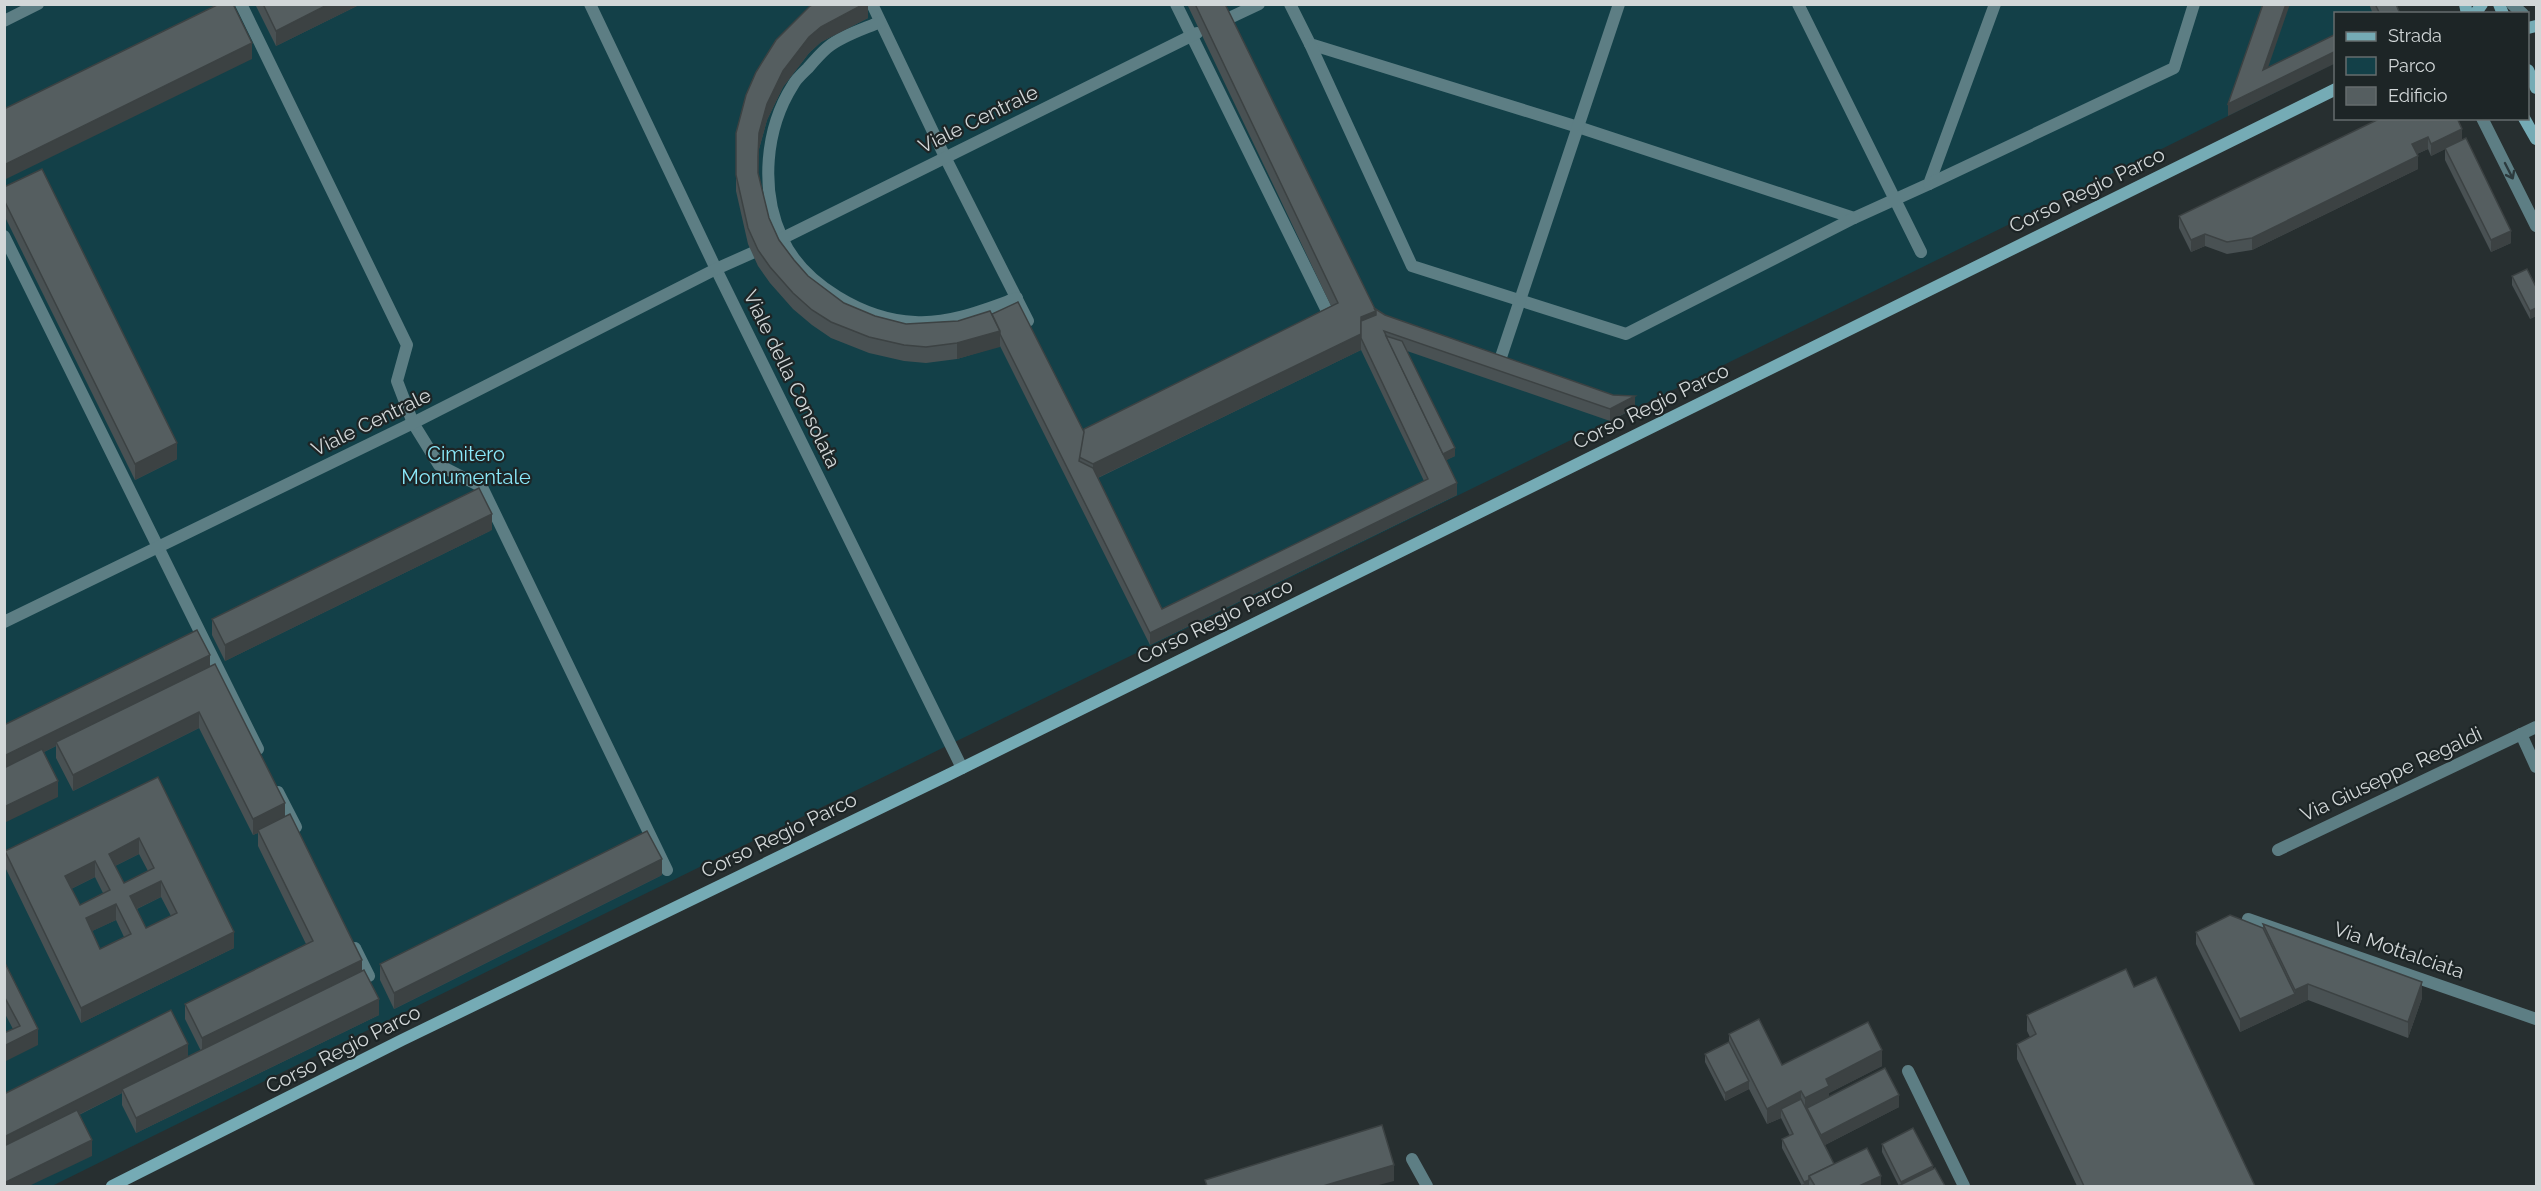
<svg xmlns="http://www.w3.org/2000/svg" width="2541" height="1191" viewBox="0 0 2541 1191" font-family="Raleway,sans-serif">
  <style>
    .green { fill: #134048 }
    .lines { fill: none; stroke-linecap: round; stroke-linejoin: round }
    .street { stroke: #5d7e84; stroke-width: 12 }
    .secondary { stroke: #75abb5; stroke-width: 12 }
    .wall { fill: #495153; fill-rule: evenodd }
    .shaded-wall { fill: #3c4243 }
    .building { fill: #555e60; stroke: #3c4243; stroke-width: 1.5; fill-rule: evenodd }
    .oneway { stroke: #2d3b3e }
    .labels { text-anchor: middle; stroke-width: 4.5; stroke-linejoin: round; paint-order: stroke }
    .street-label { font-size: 20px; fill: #d2d7d8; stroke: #1d2526 }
    .park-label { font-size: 20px; fill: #8ae8f9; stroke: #1d2526 }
  </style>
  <rect width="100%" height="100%" fill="#272f30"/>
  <!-- green -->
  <path class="green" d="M5,5H2391L2395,13L2336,14L2335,63C1576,440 812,810 52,1186H5Z"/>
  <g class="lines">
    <!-- street -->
    <g class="street">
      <path d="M241,4L407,345L397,381L413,423L439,465L482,487L667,870"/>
      <path d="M590,4L716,269L962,768"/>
      <path d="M872,4L945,157L1028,321"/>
      <path d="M1176,4L1329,315L1323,318"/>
      <path d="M1290,4L1310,44L1578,127L1854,218L1929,184L1995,4"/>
      <path d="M1798,4L1921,252"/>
      <path d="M2512,4L2523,14"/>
      <path d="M1225,20L1259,4"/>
      <path d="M4,21L38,4"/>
      <path d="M880,22C864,29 841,36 827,48C820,54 814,61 808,68C803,73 796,79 793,85C765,129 760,190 782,238C803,285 865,320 915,322C951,324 984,310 1017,298"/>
      <path d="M1310,44L1412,266L1626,334L1854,218"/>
      <path d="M2482,118L2536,226"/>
      <path d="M1929,184L2174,68L2194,4"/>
      <path d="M4,236L258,749"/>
      <path d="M777,241L1197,33"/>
      <path d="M1501,357L1619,4"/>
      <path d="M4,622L413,423L716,269L752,253"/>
      <path d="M2521,734L2536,767"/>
      <path d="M278,792L296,827"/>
      <path d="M2278,850L2536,727"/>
      <path d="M2248,919L2536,1019"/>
      <path d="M355,948L369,976"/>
      <path d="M1908,1071L1964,1186"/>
      <path d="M1412,1159L1427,1186"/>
    </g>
    <!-- secondary -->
    <g class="secondary">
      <path d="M2465,4L2467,14"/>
      <path d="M2499,4L2503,14"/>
      <path d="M2475,14L2482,4"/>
      <path d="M2528,28L2536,26"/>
      <path d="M2528,70L2536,88"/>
      <path d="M2524,118L2536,139"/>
      <path d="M112,1186L402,1040L948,775L2336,89"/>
    </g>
  </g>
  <!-- wall -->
  <g class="wall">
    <path d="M255,4H361L276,46Z"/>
    <path d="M868,4V18L821,42L809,53L783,87L767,120L759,149L758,173L769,218L779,240L794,260L808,276L844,303L875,316L906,324L958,321L992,314L1084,432L1331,306L1187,4H1225L1374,308L1385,315L1635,408L1610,421L1407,351L1455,456L1446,460L1457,495L1150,645L1000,346L957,359L926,363L904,361L869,353L831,338L812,325L793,309L770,283L758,266L748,244L736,191V133L746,95ZM1361,350L1424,481L1162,609L1098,478Z"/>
    <path d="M2369,4H2396L2400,14H2373Z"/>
    <path d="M2381,118L2462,140L2511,243L2491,252L2445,160V149L2431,156L2428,149L2417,154L2418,169L2252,250L2227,254L2205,246L2191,252L2179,228V216Z"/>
    <path d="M4,187L177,459L135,480L4,215Z"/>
    <path d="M2512,276L2536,287V316L2530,319L2512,285Z"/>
    <path d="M2536,360V373L2535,369V361Z"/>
    <path d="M492,530L225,661L212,635V619Z"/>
    <path d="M210,666L362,972L379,1015L136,1133L122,1105V1093L79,1115L92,1156L4,1094L188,1057L201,1051L185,1019V1004L306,944L258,846V833L253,835L199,728L73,791L56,758V746L44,752L58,797L4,725Z"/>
    <path d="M158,777L234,948L81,1023L5,867V851ZM139,854L148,871L124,883L115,866ZM95,877L103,893L80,905L71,889ZM161,897L171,916L146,928L137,909ZM116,920L124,937L100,949L92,931Z"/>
    <path d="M662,875L394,1009L380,980V964Z"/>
    <path d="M2263,924L2422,998L2408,1038L2308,1000L2240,1032L2196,944V932L2263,928Z"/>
    <path d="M4,961L38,1045L13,1029L4,1012Z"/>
    <path d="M2134,987L2255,1186H2077L2017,1059V1044L2030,1037L2027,1031V1015Z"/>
    <path d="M1729,1034L1782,1065L1882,1066L1829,1093V1097L1899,1107L1825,1145L1834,1164L1881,1186H1801H1802L1782,1148V1139L1790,1136L1781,1118L1767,1124L1749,1089L1725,1101L1705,1062V1054L1729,1042Z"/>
    <path d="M1882,1144L1933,1166L1899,1186L1882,1152Z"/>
  </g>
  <!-- shaded-wall -->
  <g class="shaded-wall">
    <path d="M329,4H361L276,46V31Z"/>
    <path d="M864,4H868V18L821,42L809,53L783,87L767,120L759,149L758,173L759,133L767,104L783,71L809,37L821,27Z"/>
    <path d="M2286,4H2290L2263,82V70Z"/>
    <path d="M252,43V59L4,180V165Z"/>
    <path d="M2336,51V63L2228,116V104Z"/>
    <path d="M2462,129V141L2431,156V144Z"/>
    <path d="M2428,137V149L2412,156V144Z"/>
    <path d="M2418,156V169L2252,250V238Z"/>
    <path d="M2511,231V243L2491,252V240Z"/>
    <path d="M2205,234V246L2191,252V240Z"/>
    <path d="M2536,308V316L2530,319V311Z"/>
    <path d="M1376,311V327L1361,338V350L1093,480V464L1361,317Z"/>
    <path d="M1000,331V347L957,359V343Z"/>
    <path d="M1635,396V408L1610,421V409Z"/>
    <path d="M177,443V459L135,480V464Z"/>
    <path d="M1455,448V456L1441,463V454Z"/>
    <path d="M1457,483V495L1150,645V633Z"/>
    <path d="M492,514V530L225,661V645Z"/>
    <path d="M210,655V671L56,742V746L4,772V756Z"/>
    <path d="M199,712V728L73,791V775Z"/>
    <path d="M58,781V797L4,823V807Z"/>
    <path d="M285,803V819L258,830V833L253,835V819Z"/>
    <path d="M139,838V854L109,869V854Z"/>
    <path d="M662,859V875L394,1009V993Z"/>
    <path d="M95,861V877L65,892V876Z"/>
    <path d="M161,881V897L130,912V896Z"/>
    <path d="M116,904V920L86,934V918Z"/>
    <path d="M234,932V948L81,1023V1008Z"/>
    <path d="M362,960V976L202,1054V1038Z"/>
    <path d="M2422,982V998L2408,1038V1022Z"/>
    <path d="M2308,984V1000L2240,1032V1019L2295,994V990Z"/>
    <path d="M379,999V1015L136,1133V1118Z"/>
    <path d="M38,1029V1045L4,1062V1046Z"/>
    <path d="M188,1044V1060L122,1089V1093L4,1152V1137Z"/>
    <path d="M1882,1050V1066L1829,1093V1102L1807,1108V1113L1805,1114V1098L1826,1079Z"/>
    <path d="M1749,1081V1089L1725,1101V1093Z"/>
    <path d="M1801,1091V1107L1781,1109V1118L1767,1124V1109Z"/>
    <path d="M1899,1095V1107L1821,1147V1135Z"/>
    <path d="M92,1140V1156L29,1186H4V1183Z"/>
    <path d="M1394,1165V1181L1375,1186H1323Z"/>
    <path d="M1933,1166V1174L1901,1186V1182Z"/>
    <path d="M1881,1176V1186H1859Z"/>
    <path d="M1809,1180V1186H1804V1182Z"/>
  </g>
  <!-- building -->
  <g class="building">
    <path d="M219,4H233L252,43L4,165V109Z"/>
    <path d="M263,4H329L276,31Z"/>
    <path d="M814,4H864L821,27L809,37L783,71L767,104L759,133L758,157V173L769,218L779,240L794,260L808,276L844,303L875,316L906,324L958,321L990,311L1000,331L957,343L926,347L904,345L869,337L831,322L812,310L793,293L770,267L758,250L748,228L736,175V133L746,95L756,72L776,40L810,6Z"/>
    <path d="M1195,4H1225L1376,311L1361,317V334L1093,464L1079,457L1084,429L1338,303Z"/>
    <path d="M2263,4H2286L2263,70L2336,34V51L2228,104Z"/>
    <path d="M2375,4H2396L2400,14H2376L2379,12Z"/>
    <path d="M2381,118H2457L2462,129L2431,144L2428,137L2412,144L2418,156L2252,238L2227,242L2205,234L2191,240L2179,216Z"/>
    <path d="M2466,138L2511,231L2491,240L2445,148Z"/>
    <path d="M42,169L177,443L135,464L4,200V187Z"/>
    <path d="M2527,269L2536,287V308L2530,311L2512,276Z"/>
    <path d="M1018,302L1084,432L1079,461L1093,468L1162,609L1428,479L1361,338V321L1376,315V311L1374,308L1385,315L1613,395L1635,396L1610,409L1384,331L1457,483L1150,633L1000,334V331L992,314Z"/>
    <path d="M1386,336L1402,341L1455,448L1443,454Z"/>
    <path d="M479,488L492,514L225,645L212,619Z"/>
    <path d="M197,630L210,655L4,756V725Z"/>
    <path d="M215,664L285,803L253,819L199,712L73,775L56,742Z"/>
    <path d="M42,749L58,781L4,807V768Z"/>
    <path d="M158,777L234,932L81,1008L5,851ZM139,838L154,868L124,883L109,854ZM95,861L110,890L80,905L65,876ZM161,881L177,913L146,928L130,896ZM116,904L131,934L100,949L86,918Z"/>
    <path d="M290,814L362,960L202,1038L185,1004L313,941L258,830Z"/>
    <path d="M647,831L662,859L394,993L380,964Z"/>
    <path d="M2230,915L2263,928L2295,994L2240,1019L2196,932Z"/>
    <path d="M2263,924L2422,982L2408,1022L2308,984L2295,990Z"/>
    <path d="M4,961L38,1029L4,1046V1033L20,1026L4,996Z"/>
    <path d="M2126,969L2134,987L2156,977L2255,1186H2084L2017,1044L2036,1034L2027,1015Z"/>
    <path d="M364,970L379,999L136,1118L122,1089Z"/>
    <path d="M171,1010L188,1044L4,1137V1094Z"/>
    <path d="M1759,1019L1782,1065L1868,1022L1882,1050L1826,1079L1829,1086L1805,1098L1801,1091L1767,1109L1729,1034Z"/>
    <path d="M1729,1042L1749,1081L1725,1093L1705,1054Z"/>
    <path d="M1885,1068L1899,1095L1821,1135L1807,1108Z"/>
    <path d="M1801,1099L1834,1164L1809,1176V1180L1804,1182L1782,1139L1793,1134L1781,1109Z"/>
    <path d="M77,1110L92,1140L4,1183V1146Z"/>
    <path d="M1382,1125L1394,1165L1323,1186H1207L1205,1180Z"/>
    <path d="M1913,1128L1933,1166L1901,1182L1882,1144Z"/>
    <path d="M1867,1148L1881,1176L1859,1186H1815L1809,1176Z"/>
    <path d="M1935,1168L1945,1186H1898Z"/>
    <path d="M1807,1183L1809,1186H1801Z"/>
  </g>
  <!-- one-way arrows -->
  <defs><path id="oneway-shaft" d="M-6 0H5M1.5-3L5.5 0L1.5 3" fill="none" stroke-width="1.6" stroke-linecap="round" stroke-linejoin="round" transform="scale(1.5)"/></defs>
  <use class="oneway" href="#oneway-shaft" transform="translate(2509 171) rotate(63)"/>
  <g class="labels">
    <!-- street labels -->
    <g class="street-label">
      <text transform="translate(978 119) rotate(-26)" y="7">Viale Centrale</text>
      <text transform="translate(2087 190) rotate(-26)" y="7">Corso Regio Parco</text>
      <text transform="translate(792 379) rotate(64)" y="7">Viale della Consolata</text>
      <text transform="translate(1651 406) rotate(-26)" y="7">Corso Regio Parco</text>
      <text transform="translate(371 422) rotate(-26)" y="7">Viale Centrale</text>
      <text transform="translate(1215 621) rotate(-26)" y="7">Corso Regio Parco</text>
      <text transform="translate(2391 774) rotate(-25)" y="7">Via Giuseppe Regaldi</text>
      <text transform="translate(779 835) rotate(-26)" y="7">Corso Regio Parco</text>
      <text transform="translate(2399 950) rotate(19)" y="7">Via Mottalciata</text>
      <text transform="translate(343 1049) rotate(-27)" y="7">Corso Regio Parco</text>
    </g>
    <!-- park labels -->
    <g class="park-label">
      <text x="466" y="461">Cimitero<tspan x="466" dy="23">Monumentale</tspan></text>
    </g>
  </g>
  <!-- border -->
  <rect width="2541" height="1191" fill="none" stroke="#d2d7d8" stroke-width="12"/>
  <!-- legend -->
  <rect x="2334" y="12" width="195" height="108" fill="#1d2526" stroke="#656c6d" stroke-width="1.5"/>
  <rect x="2346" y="32" width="30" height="9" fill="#75abb5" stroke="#656c6d" stroke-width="1.5"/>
  <text x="2388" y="42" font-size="18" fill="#d2d7d8">Strada</text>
  <rect x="2346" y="57" width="30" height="18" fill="#134048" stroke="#656c6d" stroke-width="1.5"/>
  <text x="2388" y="72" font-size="18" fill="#d2d7d8">Parco</text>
  <rect x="2346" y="87" width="30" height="18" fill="#555e60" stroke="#656c6d" stroke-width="1.5"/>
  <text x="2388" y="102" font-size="18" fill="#d2d7d8">Edificio</text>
</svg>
